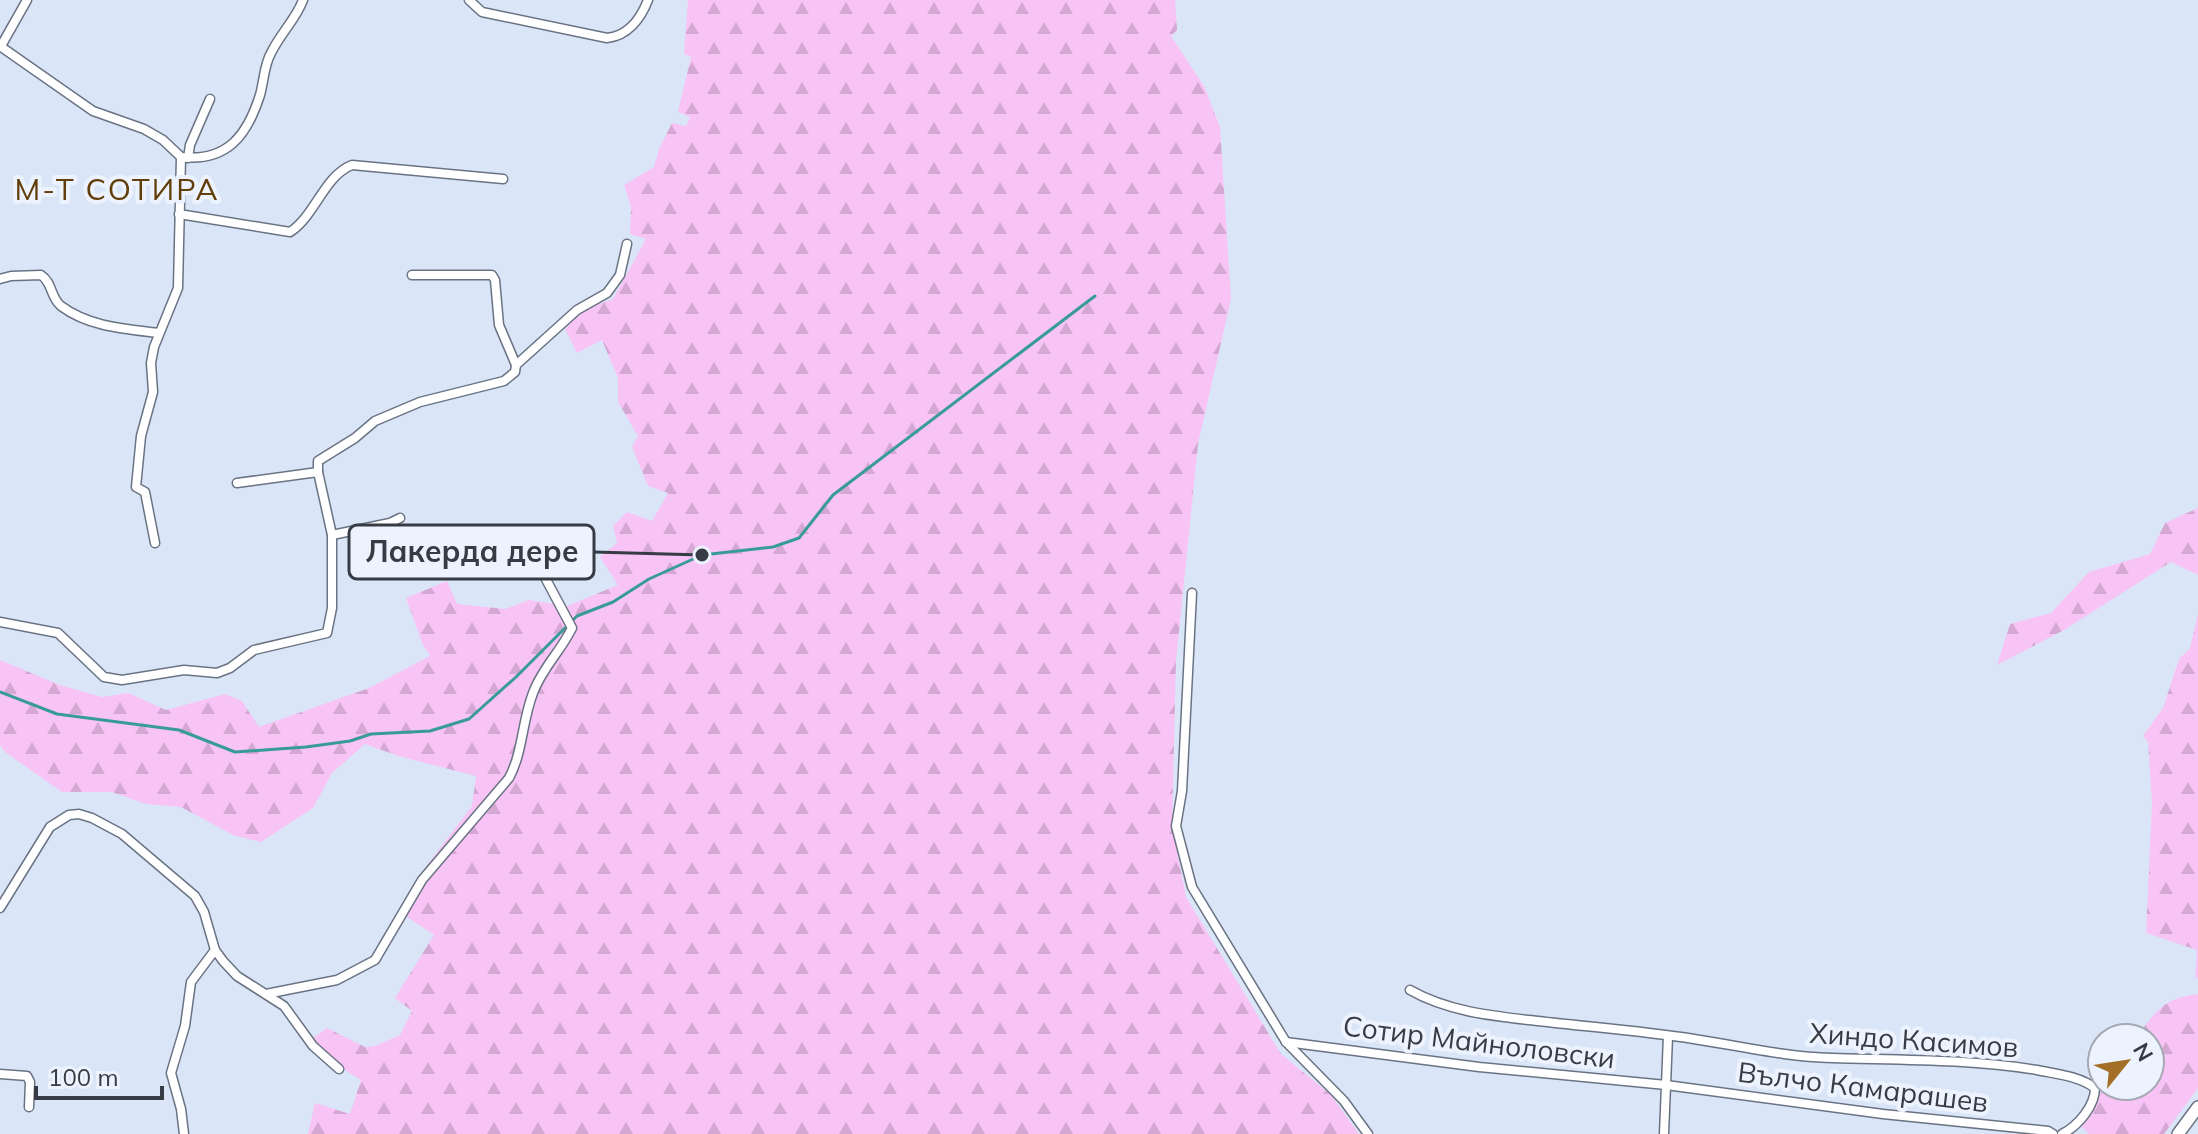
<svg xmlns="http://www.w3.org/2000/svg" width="2198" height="1134" viewBox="0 0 2198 1134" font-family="Mulish,sans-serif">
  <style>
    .forest { fill: url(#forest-firs) }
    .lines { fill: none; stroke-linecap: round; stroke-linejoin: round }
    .stream { stroke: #399b97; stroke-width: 3 }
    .minor-casing { stroke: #697383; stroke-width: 11 }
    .tertiary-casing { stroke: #697383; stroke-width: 14 }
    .minor { stroke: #fff; stroke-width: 8 }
    .tertiary { stroke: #fff; stroke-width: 11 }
    .labels { text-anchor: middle; stroke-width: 8; stroke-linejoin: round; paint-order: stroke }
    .street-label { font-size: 28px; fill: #373b43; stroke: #ecf3fe }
    .neighbourhood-label { font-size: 30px; letter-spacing: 2px; fill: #623f0a; stroke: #ecf3fe }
    .leader { fill: none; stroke: #373b43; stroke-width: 3 }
    .callout-dot { fill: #373b43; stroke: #ecf3fe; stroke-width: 3 }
    .callout { fill: #ecf3fe; stroke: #373b43; stroke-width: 3 }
    .callout-label { font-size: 30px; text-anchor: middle; font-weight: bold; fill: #373b43 }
  </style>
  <defs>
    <pattern id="forest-firs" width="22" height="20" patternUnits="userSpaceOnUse" patternTransform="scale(2)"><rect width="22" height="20" fill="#f8c3f5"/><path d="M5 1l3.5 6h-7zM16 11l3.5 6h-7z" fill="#d5a8d3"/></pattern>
  </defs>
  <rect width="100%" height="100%" fill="#dae6f8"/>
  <!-- forest -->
  <g class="forest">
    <path d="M688,0H1175L1177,30L1171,36L1204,86L1220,127L1231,299L1198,444L1176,661L1172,825L1186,897L1281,1054L1331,1095L1359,1134H308L315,1103L350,1114L361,1080L330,1061L309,1041L327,1028L365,1047L375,1046L400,1035L412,1011L395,998L434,935L398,911L428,864L472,806L476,776L398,756L365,744L332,773L313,808L261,842L235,836L181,807L146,804L112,792H62L5,752L0,745V660L60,685L102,697L128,693L166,710L225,694L242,701L259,727L369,688L430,656L423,645L406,598L447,581L457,604L505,609L529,600L567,606L618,585L600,557L617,543L613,526L627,512L652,521L668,493L648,486L632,447L638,436L618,402V378L602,340L577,353L565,329L582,310L613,299L646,239L630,234L631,207L624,185L654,167L659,149L672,123L686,126L690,117L678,112L691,57L684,54Z"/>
    <path d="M2198,508V575L2171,562L2064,630L1997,665L2010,624L2051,613L2089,572L2150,554L2165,523Z"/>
    <path d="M2198,614V979L2195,977L2197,950L2146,933L2152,803L2148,742L2143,736L2163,708L2179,659L2190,648Z"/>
    <path d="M2198,994V1088L2164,1134H2065H2089L2076,1121L2102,1082V1086H2150V1038H2136C2157,1010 2162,999 2198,994Z"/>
  </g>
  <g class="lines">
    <!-- stream -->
    <path class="stream" d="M0,692L57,714L179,730L235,752L306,747L350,741L371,734L430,731L469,719L516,677L577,616L613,602L649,579L702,555L773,547L799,538L833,495L1095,296"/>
    <defs>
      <g id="minor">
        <path d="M469,0L482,12L607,38C628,36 641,18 648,0"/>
        <path d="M0,46L93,111L144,129L163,140L181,157"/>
        <path d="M1,46L27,0"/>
        <path d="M188,158L190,145L210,99"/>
        <path d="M179,214L290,232C315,216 324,176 352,165L503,179"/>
        <path d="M412,275H492L495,280L499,325L516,365"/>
        <path d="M0,279L11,276L41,275C53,283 50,297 61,306C89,327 126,329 159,333"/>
        <path d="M237,483L318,472"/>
        <path d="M332,535L390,523L400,518"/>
        <path d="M155,543L145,492L136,487L141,436L153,392L151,363L154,347L178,288L181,157C227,162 247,136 260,95C264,81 264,65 271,53C280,34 296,19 303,0"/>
        <path d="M1192,593L1182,791L1176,826L1192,887L1286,1042L1344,1101L1368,1134"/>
        <path d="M0,622L58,633L104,677L122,680L184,670L217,673L230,668L254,650L327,633L332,608V535L318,472V461L355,438L375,421L420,402L504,381L515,372L516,365L577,310L607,293L620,275L627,244"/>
        <path d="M0,908L50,827L69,815L79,814L92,818L122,834L195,896L204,912L215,950L223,961L237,976L284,1006L313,1046L339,1069"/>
        <path d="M1410,990C1449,1012 1493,1016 1538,1021C1590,1027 1643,1031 1694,1039C1740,1046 1786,1057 1832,1058C1901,1060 1969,1059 2037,1070C2056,1074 2079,1076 2095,1088C2095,1106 2078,1126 2062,1134"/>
        <path d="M266,994L337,980L375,960L422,880L509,778C523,752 522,721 533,693C542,668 561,651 572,628L533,555"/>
        <path d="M1286,1042L1479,1067L1666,1085L1883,1114L2048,1131L2053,1134"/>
        <path d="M0,1074L27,1076L30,1082L29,1107"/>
        <path d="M184,1134L181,1109L171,1073L185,1026L191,982L215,950"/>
        <path d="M1664,1134L1668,1036"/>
      </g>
      <path id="tertiary" d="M2178,1134L2198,1107"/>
    </defs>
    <!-- minor casing -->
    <use href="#minor" class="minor-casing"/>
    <!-- tertiary casing -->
    <use href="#tertiary" class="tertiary-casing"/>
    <!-- minor -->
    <use href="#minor" class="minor"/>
    <!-- tertiary -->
    <use href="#tertiary" class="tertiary"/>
  </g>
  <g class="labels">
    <!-- street labels -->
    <g class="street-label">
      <text transform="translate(1914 1040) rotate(4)" y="10">Хиндо Касимов</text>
      <text transform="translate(1479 1042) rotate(7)" y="10">Сотир Майноловски</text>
      <text transform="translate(1863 1087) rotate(7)" y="10">Вълчо Камарашев</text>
    </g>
    <!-- neighbourhood labels -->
    <g class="neighbourhood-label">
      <text x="117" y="200">М-Т СОТИРА</text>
    </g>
  </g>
  <!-- callouts -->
  <path class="leader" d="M702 555L594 552"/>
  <circle class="callout-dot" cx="702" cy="555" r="8"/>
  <rect class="callout" x="349" y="525" width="245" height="54" rx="8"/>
  <g class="callout-label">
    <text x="472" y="562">Лакерда дере</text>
  </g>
  <!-- north arrow -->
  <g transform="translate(2126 1062) rotate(60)"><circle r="38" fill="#ecf3fe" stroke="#a4a9b3" stroke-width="2"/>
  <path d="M0-6L14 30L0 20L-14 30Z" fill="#a36f27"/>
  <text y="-12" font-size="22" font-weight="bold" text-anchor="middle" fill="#373b43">N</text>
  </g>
  <!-- scale -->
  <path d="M36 1086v12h126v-12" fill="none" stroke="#373b43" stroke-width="4"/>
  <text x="48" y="1086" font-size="24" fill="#373b43" stroke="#ecf3fe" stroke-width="6" paint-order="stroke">100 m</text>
</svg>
